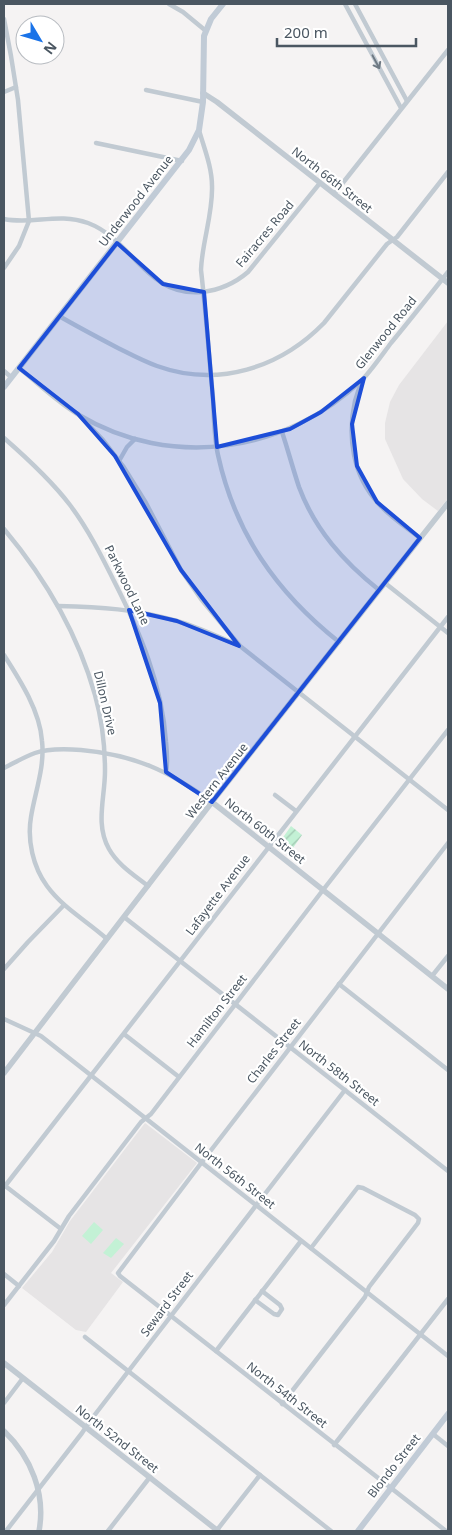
<svg xmlns="http://www.w3.org/2000/svg" width="452" height="1535" viewBox="0 0 452 1535" font-family="'Noto Sans',sans-serif">
  <style>
    .education { fill: #e6e4e5 }
    .park { fill: #c3f1d5 }
    .garden { fill: url(#garden-furrows) }
    .lines { fill: none; stroke-linecap: round; stroke-linejoin: round }
    .minor { stroke: #c1cad2; stroke-width: 4.5 }
    .tertiary { stroke: #c1cad2; stroke-width: 5.5 }
    .secondary { stroke: #c1cbd6; stroke-width: 6 }
    .oneway { stroke: #6e7983 }
    .marked { fill: #1d4ed8; fill-opacity: 0.2; stroke: #1d4ed8; stroke-width: 4; stroke-linejoin: round }
    .labels { text-anchor: middle; stroke-width: 4.5; stroke-linejoin: round; paint-order: stroke }
    .street-label { font-size: 12px; fill: #4a5661; stroke: #fff }
  </style>
  <defs>
    <pattern id="garden-furrows" width="10" height="10" patternUnits="userSpaceOnUse" patternTransform="scale(1.25)"><rect width="10" height="10" fill="#c3f1d5"/><path d="M-1 1l2-2M0 10L10 0M9 11l2-2" fill="none" stroke="#a0c6b0"/></pattern>
  </defs>
  <rect width="100%" height="100%" fill="#f5f3f3"/>
  <!-- education -->
  <g class="education">
    <path d="M448,321V498L438,511L422,499L403,479L385,439V423L390,402L399,385Z"/>
    <path d="M145,1123L197,1163L111,1273L123,1282L86,1332L76,1330L22,1288L52,1252L70,1221Z"/>
  </g>
  <!-- park -->
  <g class="park">
    <path d="M94,1222L103,1230L91,1244L82,1236Z"/>
    <path d="M116,1238L124,1244L111,1258L103,1253Z"/>
  </g>
  <!-- garden -->
  <path class="garden" d="M291,826L302,835L288,855L277,846Z"/>
  <g class="lines">
    <!-- minor -->
    <g class="minor">
      <path d="M169,4L183,12L206,31"/>
      <path d="M345,4L401,108"/>
      <path d="M355,4L407,101"/>
      <path d="M4,19L11,56L18,100L29,221L19,246L4,268"/>
      <path d="M146,90L203,102"/>
      <path d="M4,92L16,87"/>
      <path d="M199,130C204,148 212,167 212,186C213,214 202,242 201,270C206,313 209,356 213,398C214,417 214,437 218,455C235,533 276,592 339,642"/>
      <path d="M96,143L182,161"/>
      <path d="M334,194L448,50"/>
      <path d="M4,219C33,225 58,212 88,223C133,240 146,297 202,292C220,290 234,284 248,272L320,183"/>
      <path d="M59,316C78,327 97,337 116,347C130,354 143,361 157,366C218,388 280,368 324,323L387,244L397,237L448,172"/>
      <path d="M19,368C38,383 57,402 79,415C171,470 287,453 363,379C373,368 382,355 391,343C410,320 429,296 448,272"/>
      <path d="M4,371L11,377"/>
      <path d="M363,379C360,386 357,394 355,401C347,437 353,476 378,503C390,517 406,527 420,538"/>
      <path d="M78,414L103,440L123,466L146,503L181,570L201,599L240,646L448,810"/>
      <path d="M282,432C288,450 293,469 299,487C315,530 344,562 379,590"/>
      <path d="M4,438C28,459 51,480 70,505C88,529 101,555 114,581C140,632 162,684 166,742C167,752 168,762 166,772"/>
      <path d="M119,461L127,447L135,439"/>
      <path d="M4,529C45,578 78,634 95,695C102,720 105,745 105,771C105,798 95,824 109,849C118,865 134,875 148,886"/>
      <path d="M385,583L448,633"/>
      <path d="M58,606C99,607 137,609 177,621C198,627 218,637 238,645"/>
      <path d="M4,655C20,680 40,711 42,741C45,767 35,792 31,817C27,840 33,867 47,886C63,908 87,921 107,939"/>
      <path d="M4,768C14,763 24,757 35,753C49,748 67,749 81,750C135,755 169,771 212,802"/>
      <path d="M275,795L296,811"/>
      <path d="M124,917L448,1171"/>
      <path d="M4,969L28,942L64,905"/>
      <path d="M432,976L448,956"/>
      <path d="M339,984L448,1070"/>
      <path d="M4,1019L41,1036L448,1356"/>
      <path d="M124,1034L179,1077"/>
      <path d="M4,1185L61,1229"/>
      <path d="M5,1186L448,617"/>
      <path d="M4,1274L19,1286"/>
      <path d="M255,1300L274,1314L278,1315L282,1309L280,1305L262,1291"/>
      <path d="M4,1305L54,1241L69,1216L141,1122L151,1114L323,890L448,730"/>
      <path d="M85,1337L331,1531"/>
      <path d="M216,1351L301,1241"/>
      <path d="M4,1403L23,1378"/>
      <path d="M282,1404L365,1297L369,1287L418,1223L419,1219L415,1215L363,1188L358,1187L311,1248"/>
      <path d="M433,1434L448,1446"/>
      <path d="M334,1445L448,1299"/>
      <path d="M217,1530L260,1475"/>
      <path d="M6,1531L82,1433L90,1421L345,1090"/>
      <path d="M108,1531L150,1477"/>
      <path d="M446,1531L120,1276L118,1273L205,1158L448,843"/>
    </g>
    <!-- tertiary -->
    <g class="tertiary">
      <path d="M203,93L217,102L448,283"/>
      <path d="M212,802L448,989"/>
      <path d="M4,1073L212,802L448,503"/>
      <path d="M4,1363L218,1531"/>
      <path d="M4,1431C31,1457 46,1494 39,1531"/>
    </g>
    <!-- secondary -->
    <g class="secondary">
      <path d="M4,387L189,150L199,130L203,102L204,36L211,19L223,4"/>
      <path d="M358,1531L448,1414"/>
    </g>
  </g>
  <!-- one-way arrows -->
  <defs><path id="oneway-shaft" d="M-6 0H5M1.5-3L5.5 0L1.5 3" fill="none" stroke-width="1.6" stroke-linecap="round" stroke-linejoin="round" transform="scale(1.25)"/></defs>
  <use class="oneway" href="#oneway-shaft" transform="translate(376 62) rotate(62)"/>
  <!-- marked area -->
  <path class="marked" d="M117,243L163,284L204,292L217,447L290,429L321,412L364,378L352,424L357,466L377,502L420,538L212,802L166,772L160,703L129,610L177,621L239,646L181,570L115,456L78,414L19,368Z"/>
  <g class="labels">
    <!-- street labels -->
    <g class="street-label">
      <text transform="translate(332 180) rotate(38)" y="4">North 66th Street</text>
      <text transform="translate(136 201) rotate(-52)" y="4">Underwood Avenue</text>
      <text transform="translate(265 234) rotate(-50)" y="4">Fairacres Road</text>
      <text transform="translate(386 333) rotate(-51)" y="4">Glenwood Road</text>
      <text transform="translate(127 585) rotate(64)" y="4">Parkwood Lane</text>
      <text transform="translate(105 703) rotate(77)" y="4">Dillon Drive</text>
      <text transform="translate(217 781) rotate(-52)" y="4">Western Avenue</text>
      <text transform="translate(265 831) rotate(38)" y="4">North 60th Street</text>
      <text transform="translate(218 895) rotate(-53)" y="4">Lafayette Avenue</text>
      <text transform="translate(217 1011) rotate(-52)" y="4">Hamilton Street</text>
      <text transform="translate(274 1051) rotate(-52)" y="4">Charles Street</text>
      <text transform="translate(339 1073) rotate(38)" y="4">North 58th Street</text>
      <text transform="translate(235 1176) rotate(38)" y="4">North 56th Street</text>
      <text transform="translate(167 1304) rotate(-53)" y="4">Seward Street</text>
      <text transform="translate(287 1395) rotate(38)" y="4">North 54th Street</text>
      <text transform="translate(117 1439) rotate(38)" y="4">North 52nd Street</text>
      <text transform="translate(394 1466) rotate(-52)" y="4">Blondo Street</text>
    </g>
  </g>
  <!-- border -->
  <rect width="452" height="1535" fill="none" stroke="#4a5661" stroke-width="10"/>
  <!-- north arrow -->
  <g transform="translate(40 40) rotate(128)"><circle r="24" fill="#ffffff" stroke="#b7bbc0"/>
  <path d="M0-4L9 19L0 12L-9 19Z" fill="#1a73e8"/>
  <text y="-8" font-size="14" font-weight="bold" text-anchor="middle" fill="#4a5661">N</text>
  </g>
  <!-- scale -->
  <path d="M277 38v8h139v-8" fill="none" stroke="#4a5661" stroke-width="2.5"/>
  <text x="284" y="38" font-size="15" fill="#4a5661" stroke="#ffffff" stroke-width="4" paint-order="stroke">200 m</text>
</svg>
